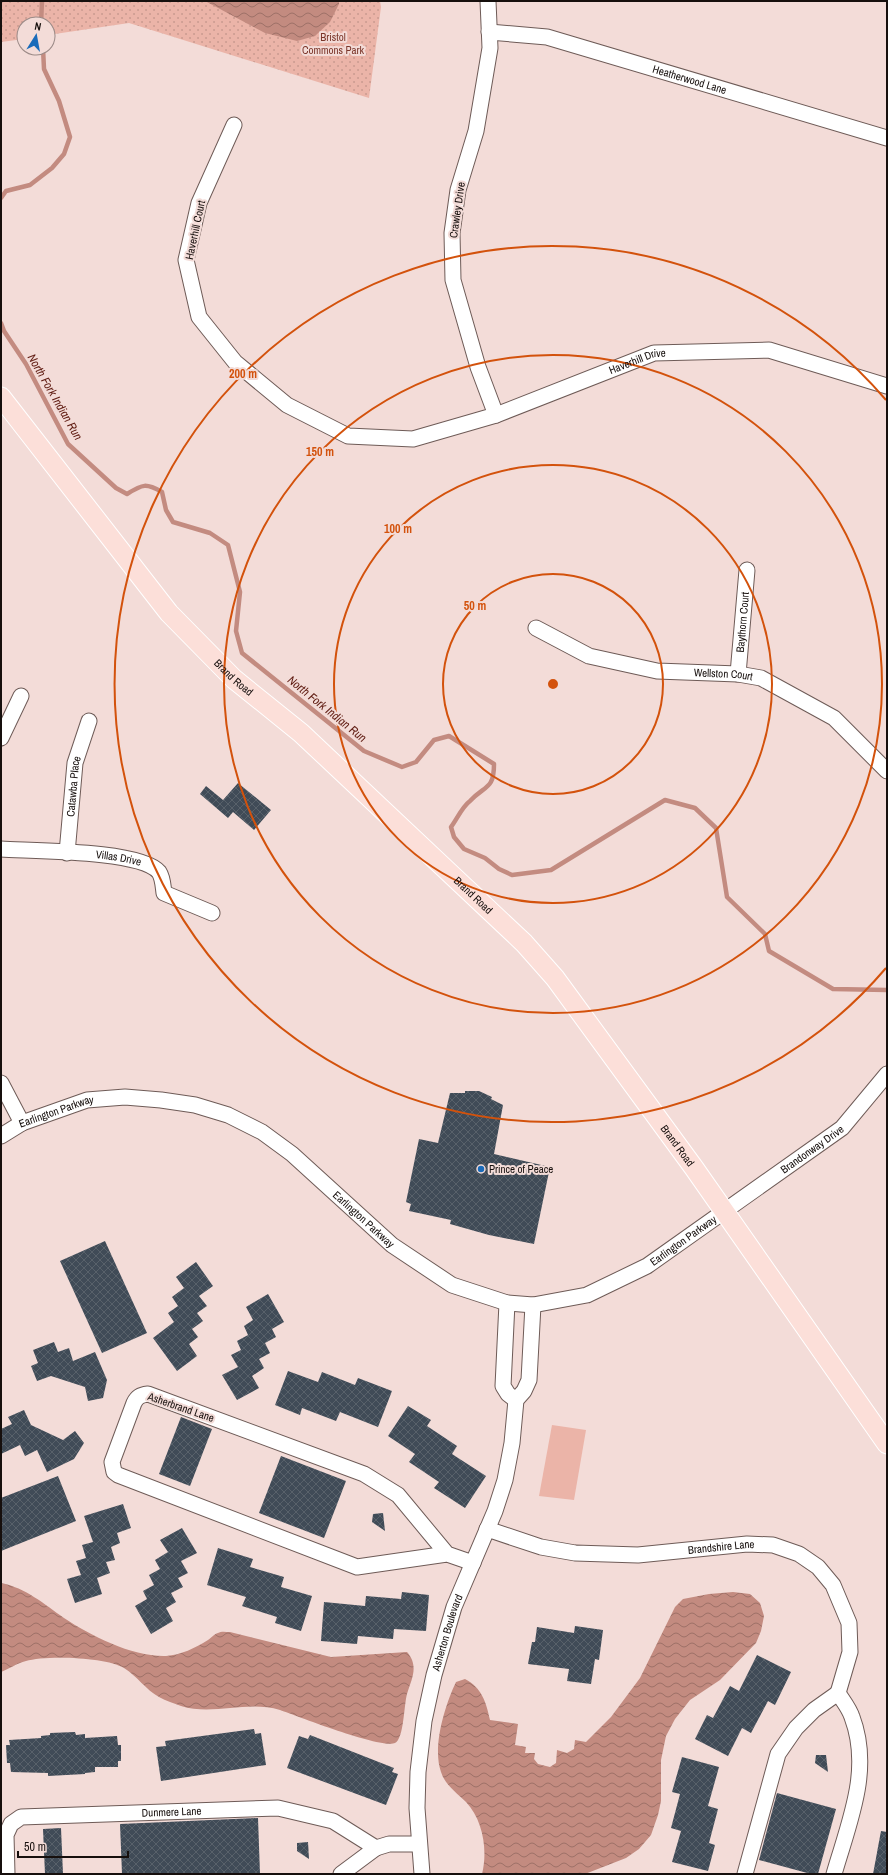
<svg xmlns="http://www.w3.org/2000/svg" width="888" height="1875" viewBox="0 0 888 1875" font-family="'Archivo Narrow',sans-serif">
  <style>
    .grass { fill: #ebb4a8 }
    .park { fill: url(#park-dots) }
    .water { fill: url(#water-waves) }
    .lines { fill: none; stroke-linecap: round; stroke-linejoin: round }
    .stream { stroke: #c38b80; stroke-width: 4.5 }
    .building { fill: url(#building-cross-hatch) }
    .minor-casing { stroke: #6e5b57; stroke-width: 17 }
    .major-casing { stroke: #fff; stroke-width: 21 }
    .minor { stroke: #fff; stroke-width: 15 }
    .major { stroke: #fcdfd9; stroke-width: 19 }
    .ring { fill: none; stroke: #d3520c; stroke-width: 2 }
    .poi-dot { fill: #1a6bba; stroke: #f3dcd8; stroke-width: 1.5 }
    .labels { text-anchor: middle; stroke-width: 4; stroke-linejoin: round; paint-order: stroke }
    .park-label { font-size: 11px; fill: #7b3529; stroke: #f3dcd8 }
    .street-label { font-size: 11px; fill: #160f0d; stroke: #f3dcd8 }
    .poi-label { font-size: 11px; fill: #160f0d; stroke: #f3dcd8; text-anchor: start }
    .water-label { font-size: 12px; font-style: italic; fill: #5f1b11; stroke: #f3dcd8 }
    .centre { fill: #d3520c; stroke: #f3dcd8; stroke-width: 2 }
    .ring-label { font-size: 12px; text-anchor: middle; font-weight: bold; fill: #d3520c; stroke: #f3dcd8; stroke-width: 4; stroke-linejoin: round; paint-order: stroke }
  </style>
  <defs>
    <pattern id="park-dots" width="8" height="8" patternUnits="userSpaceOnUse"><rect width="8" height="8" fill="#ebb4a8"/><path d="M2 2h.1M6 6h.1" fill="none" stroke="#c99a8f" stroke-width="1.8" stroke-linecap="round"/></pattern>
    <pattern id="water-waves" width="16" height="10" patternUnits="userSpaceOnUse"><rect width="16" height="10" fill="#c38b80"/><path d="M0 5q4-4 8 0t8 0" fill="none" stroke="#9d7067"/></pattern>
    <pattern id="building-cross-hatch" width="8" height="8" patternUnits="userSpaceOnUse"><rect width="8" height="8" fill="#404b57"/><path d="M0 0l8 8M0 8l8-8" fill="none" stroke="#58616a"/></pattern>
  </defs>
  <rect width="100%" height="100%" fill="#f3dcd8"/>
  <!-- grass -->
  <path class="grass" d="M552,1425L586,1430L574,1500L539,1496Z"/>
  <!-- park -->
  <path class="park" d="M1,1H380L381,7L369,98L129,23L48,35V24H24V39L1,42Z"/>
  <!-- water -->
  <g class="water">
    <path d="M205,1H339V4L330,22L315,36L297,41L265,33Z"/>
    <path d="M1,1583C26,1588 44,1604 64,1618C91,1636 133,1657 166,1656C181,1655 195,1648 208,1640C211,1638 214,1634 218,1633C221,1631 226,1632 230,1632L331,1657L407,1652C419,1666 412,1678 407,1694C404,1704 404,1739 395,1743C381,1749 300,1717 280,1710C247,1700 213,1716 181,1706C174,1703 166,1701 159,1697C146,1690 137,1676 124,1668C107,1657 45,1655 26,1661C17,1663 9,1669 1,1672Z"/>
    <path d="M733,1592L750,1594L760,1603L764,1616L761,1631L756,1643L720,1680L690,1700L675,1719L666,1736L661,1760V1801L658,1815L651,1835L639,1849L626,1858L585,1874H482C488,1850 483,1820 466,1802C457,1793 445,1785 441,1772C432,1747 445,1705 456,1682L465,1679C482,1688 486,1702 490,1720L518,1724L515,1745L526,1747L525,1753H535L534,1759L538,1764L550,1767L556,1763L557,1750L567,1753L574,1749L575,1740L586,1742L611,1717L640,1678L675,1607L683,1599L709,1594Z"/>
  </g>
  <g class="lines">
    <!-- stream -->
    <g class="stream">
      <path d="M41,24L42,1"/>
      <path d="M1,198L6,191L30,185L52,168L64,154L70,137L59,101L44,69L43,48"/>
      <path d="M1,323L4,331L26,364L68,444L116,488L127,494C143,484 146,483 162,492L166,510L173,522L210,533L228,545L240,592L236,631L242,653L364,751L402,767L416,762L434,740L449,736L494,764C494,790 485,785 470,801C462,807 457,819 451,827L454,837L464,849L485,858L499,869L512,875L551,870L665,800L695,808L716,828L727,897L765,934L769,951L833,989L887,990"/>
    </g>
  </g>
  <!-- building -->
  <g class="building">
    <path d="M238,783L271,810L254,830L233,812L228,818L200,794L206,786L223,800Z"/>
    <path d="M465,1091H479L492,1097L491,1099L503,1105L494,1154L550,1167L534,1244L489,1235L450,1224L451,1220L409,1211L411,1204L406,1202L419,1139L438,1143L450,1093H465Z"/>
    <path d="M105,1241L147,1333L102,1353L60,1261Z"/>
    <path d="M196,1262L213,1286L199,1296L207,1306L197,1313L203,1321L192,1329L198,1337L189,1344L197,1356L177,1371L153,1338L174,1322L168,1313L178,1306L172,1297L184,1288L176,1277Z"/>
    <path d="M268,1294L284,1322L272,1329L276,1337L265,1343L270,1353L259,1359L264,1368L252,1376L259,1388L237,1400L222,1375L238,1367L231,1355L241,1350L237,1341L248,1335L244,1326L253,1320L246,1307Z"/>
    <path d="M54,1342L58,1352L69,1348L73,1361L95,1352L107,1380L103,1398L88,1401L85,1387L51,1376L37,1381L31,1366L38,1363L33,1350Z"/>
    <path d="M288,1371L318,1382L322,1372L355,1385L358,1378L392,1391L378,1427L340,1412L336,1421L302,1408L300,1415L275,1405Z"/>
    <path d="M408,1406L431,1420L427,1426L457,1446L452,1454L486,1476L465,1508L434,1488L439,1482L409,1462L415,1454L388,1436Z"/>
    <path d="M24,1410L31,1425L63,1440L75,1431L84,1443L74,1459L47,1472L37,1450L25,1456L20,1445L1,1454V1429L12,1424L8,1417Z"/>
    <path d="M181,1417L212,1429L190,1486L159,1474Z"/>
    <path d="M281,1456L346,1481L324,1538L259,1513Z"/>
    <path d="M58,1476L76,1521L1,1551V1498Z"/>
    <path d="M123,1504L131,1528L117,1533L120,1543L111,1547L115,1560L106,1562L110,1573L97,1578L102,1594L75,1603L67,1579L81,1575L76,1561L86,1558L82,1545L93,1542L84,1516Z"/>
    <path d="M383,1513L385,1531L372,1522L373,1514Z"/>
    <path d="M182,1528L197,1553L181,1561L188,1573L178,1578L183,1587L171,1593L176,1602L166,1608L173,1621L151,1634L135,1606L147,1599L143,1591L154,1585L149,1575L160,1569L155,1560L168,1552L160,1540Z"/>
    <path d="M218,1548L253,1559L250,1567L284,1577L281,1587L312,1596L301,1631L275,1623L277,1617L242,1606L246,1597L207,1585Z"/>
    <path d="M402,1592L429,1595L426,1631L394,1629L393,1639L358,1636L357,1644L321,1641L324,1602L365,1606L366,1596L401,1599Z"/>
    <path d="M575,1626L603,1630L599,1660L595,1659L591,1684L567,1681L569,1669L528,1664L532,1642H535L537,1627L574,1633Z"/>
    <path d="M757,1655L791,1672L775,1705L768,1701L751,1733L742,1728L728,1756L695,1739L707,1715L713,1718L730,1686L739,1691Z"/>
    <path d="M254,1729L255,1734L261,1733L266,1765L161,1781L156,1747L166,1746L165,1741Z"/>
    <path d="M75,1732L76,1735L85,1734V1738L117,1736L118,1745H121V1761H118V1767H95V1772L85,1773V1774L48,1776V1773L11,1772L10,1763H7L6,1745H10L9,1740L41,1738V1736L50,1735V1733Z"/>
    <path d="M310,1735L394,1768L392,1772L398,1774L386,1805L287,1768L299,1736L308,1739Z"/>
    <path d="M816,1755H826L828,1772L815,1763Z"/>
    <path d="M682,1757L719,1767L708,1806L718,1809L709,1843L715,1845L708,1871L672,1862L681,1831L671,1828L680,1794L672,1792Z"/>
    <path d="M777,1793L836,1809L818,1874H811L759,1860Z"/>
    <path d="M258,1818L260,1874H122L120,1824Z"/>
    <path d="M61,1828L63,1874H45L43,1829Z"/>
    <path d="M881,1831L887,1832V1874H873Z"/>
    <path d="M308,1842L309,1859L297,1851V1843Z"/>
  </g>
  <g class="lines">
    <defs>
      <g id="minor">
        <path d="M488,1L490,48L476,131L458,190L452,233L453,280L478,367L496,415"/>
        <path id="s1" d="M489,32L547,37L887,138"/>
        <path id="s2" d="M234,125L199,203L186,260L199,317L235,362L287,405L348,436L413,439L496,415L654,353L769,350L887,386"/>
        <path id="s3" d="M536,628L589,656L657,671L738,674L761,678L834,718L887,771"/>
        <path id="s4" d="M738,674L747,570"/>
        <path d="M1,738L21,696"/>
        <path id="s5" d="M1,849C32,851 141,850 159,872C163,878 163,886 164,893L212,913"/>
        <path id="s6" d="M67,853L75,763L89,721"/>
        <path d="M1,1083L22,1123"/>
        <path id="s7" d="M1,1136L22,1123L87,1100L125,1097L161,1100L195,1105L228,1115L262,1132L292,1154L392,1245L452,1285L507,1303L533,1305L587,1295L647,1266L842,1128L887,1074"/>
        <path d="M507,1303L503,1386L508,1394L516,1400"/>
        <path id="s8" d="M487,1529L541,1547L575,1553L638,1555L747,1544L773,1545L799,1554L818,1567L833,1585L849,1623L850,1652L838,1693"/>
        <path d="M447,1554L398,1495L364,1474L148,1394C140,1395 137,1397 134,1403L112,1462L114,1472L118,1475L357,1567L447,1554L473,1563"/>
        <path d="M376,1848L389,1844H419"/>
        <path id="s9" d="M7,1874L6,1835L11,1824L21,1817L278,1808L333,1821L376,1848L341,1874"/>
        <path id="s10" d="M422,1874L417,1808L418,1772L424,1721L434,1675L454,1607L495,1511L505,1480L512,1443L516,1400L524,1391L529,1380L533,1305"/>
        <path d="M745,1874L778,1754L796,1728L814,1710L838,1693C843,1701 849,1708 852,1717C872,1770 849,1822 834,1874"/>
      </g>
      <g id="major">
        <path id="s11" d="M1,397L169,613L234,679L301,733L524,943L555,978L694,1168L887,1444"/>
      </g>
    </defs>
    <!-- minor casing -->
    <use href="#minor" class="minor-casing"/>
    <!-- major casing -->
    <use href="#major" class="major-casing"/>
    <!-- minor -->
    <use href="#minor" class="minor"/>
    <!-- major -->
    <use href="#major" class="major"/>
  </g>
  <!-- distance rings -->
  <g class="ring">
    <circle cx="553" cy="684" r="110"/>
    <circle cx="553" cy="684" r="219"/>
    <circle cx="553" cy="684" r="329"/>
    <path d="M886 968A438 438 0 1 1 886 400"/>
  </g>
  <!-- markers -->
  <circle class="poi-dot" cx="481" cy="1169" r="4"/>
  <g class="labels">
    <!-- park labels -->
    <g class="park-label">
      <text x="333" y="41">Bristol<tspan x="333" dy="13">Commons Park</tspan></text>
    </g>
    <!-- street labels -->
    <g class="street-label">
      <text dy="4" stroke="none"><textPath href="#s1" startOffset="207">Heatherwood Lane</textPath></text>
      <text transform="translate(457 210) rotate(-82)" y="4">Crawley Drive</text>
      <text transform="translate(195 230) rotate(-78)" y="4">Haverhill Court</text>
      <text dy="4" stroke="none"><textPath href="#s2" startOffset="699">Haverhill Drive</textPath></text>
      <text dy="4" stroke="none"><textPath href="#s4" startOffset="52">Baythorn Court</textPath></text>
      <text dy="4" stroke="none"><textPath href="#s3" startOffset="196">Wellston Court</textPath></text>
      <text dy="4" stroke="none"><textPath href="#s11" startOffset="365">Brand Road</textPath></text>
      <text dy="4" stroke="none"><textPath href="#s6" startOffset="67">Catawba Place</textPath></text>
      <text dy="4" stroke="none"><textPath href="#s5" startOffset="118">Villas Drive</textPath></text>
      <text dy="4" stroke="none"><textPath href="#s11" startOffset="689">Brand Road</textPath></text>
      <text dy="4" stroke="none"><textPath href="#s7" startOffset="61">Earlington Parkway</textPath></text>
      <text dy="4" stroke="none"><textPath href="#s11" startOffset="1013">Brand Road</textPath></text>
      <text dy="4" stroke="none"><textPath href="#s7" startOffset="927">Brandonway Drive</textPath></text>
      <text dy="4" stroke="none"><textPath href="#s7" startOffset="409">Earlington Parkway</textPath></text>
      <text dy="4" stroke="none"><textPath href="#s7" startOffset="769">Earlington Parkway</textPath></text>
      <text transform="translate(181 1407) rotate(19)" y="4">Asherbrand Lane</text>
      <text dy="4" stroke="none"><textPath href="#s8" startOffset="238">Brandshire Lane</textPath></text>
      <text dy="4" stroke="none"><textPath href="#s10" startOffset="245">Asherton Boulevard</textPath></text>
      <text dy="4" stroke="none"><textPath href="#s9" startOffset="214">Dunmere Lane</textPath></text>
    </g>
    <!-- poi labels -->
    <g class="poi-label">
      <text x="489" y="1173">Prince of Peace</text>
    </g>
    <!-- water labels -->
    <g class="water-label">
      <text transform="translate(55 397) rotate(60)" y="4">North Fork Indian Run</text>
      <text transform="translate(327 709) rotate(39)" y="4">North Fork Indian Run</text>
    </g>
  </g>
  <circle cx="553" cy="684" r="6" class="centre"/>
  <g class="ring-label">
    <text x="243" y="378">200 m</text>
    <text x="320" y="456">150 m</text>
    <text x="398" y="533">100 m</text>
    <text x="475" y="610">50 m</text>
  </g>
  <!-- border -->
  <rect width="888" height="1875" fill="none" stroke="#160f0d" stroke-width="4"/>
  <!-- north arrow -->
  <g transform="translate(36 36) rotate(11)"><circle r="19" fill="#f3dcd8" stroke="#9b8a87"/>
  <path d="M0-3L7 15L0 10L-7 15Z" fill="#1a6bba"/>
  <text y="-6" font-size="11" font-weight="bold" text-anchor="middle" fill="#160f0d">N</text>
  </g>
  <!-- scale -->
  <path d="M18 1851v6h110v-6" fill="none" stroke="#160f0d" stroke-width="2"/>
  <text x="24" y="1851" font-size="12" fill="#160f0d" stroke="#f3dcd8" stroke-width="3" paint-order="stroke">50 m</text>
</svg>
